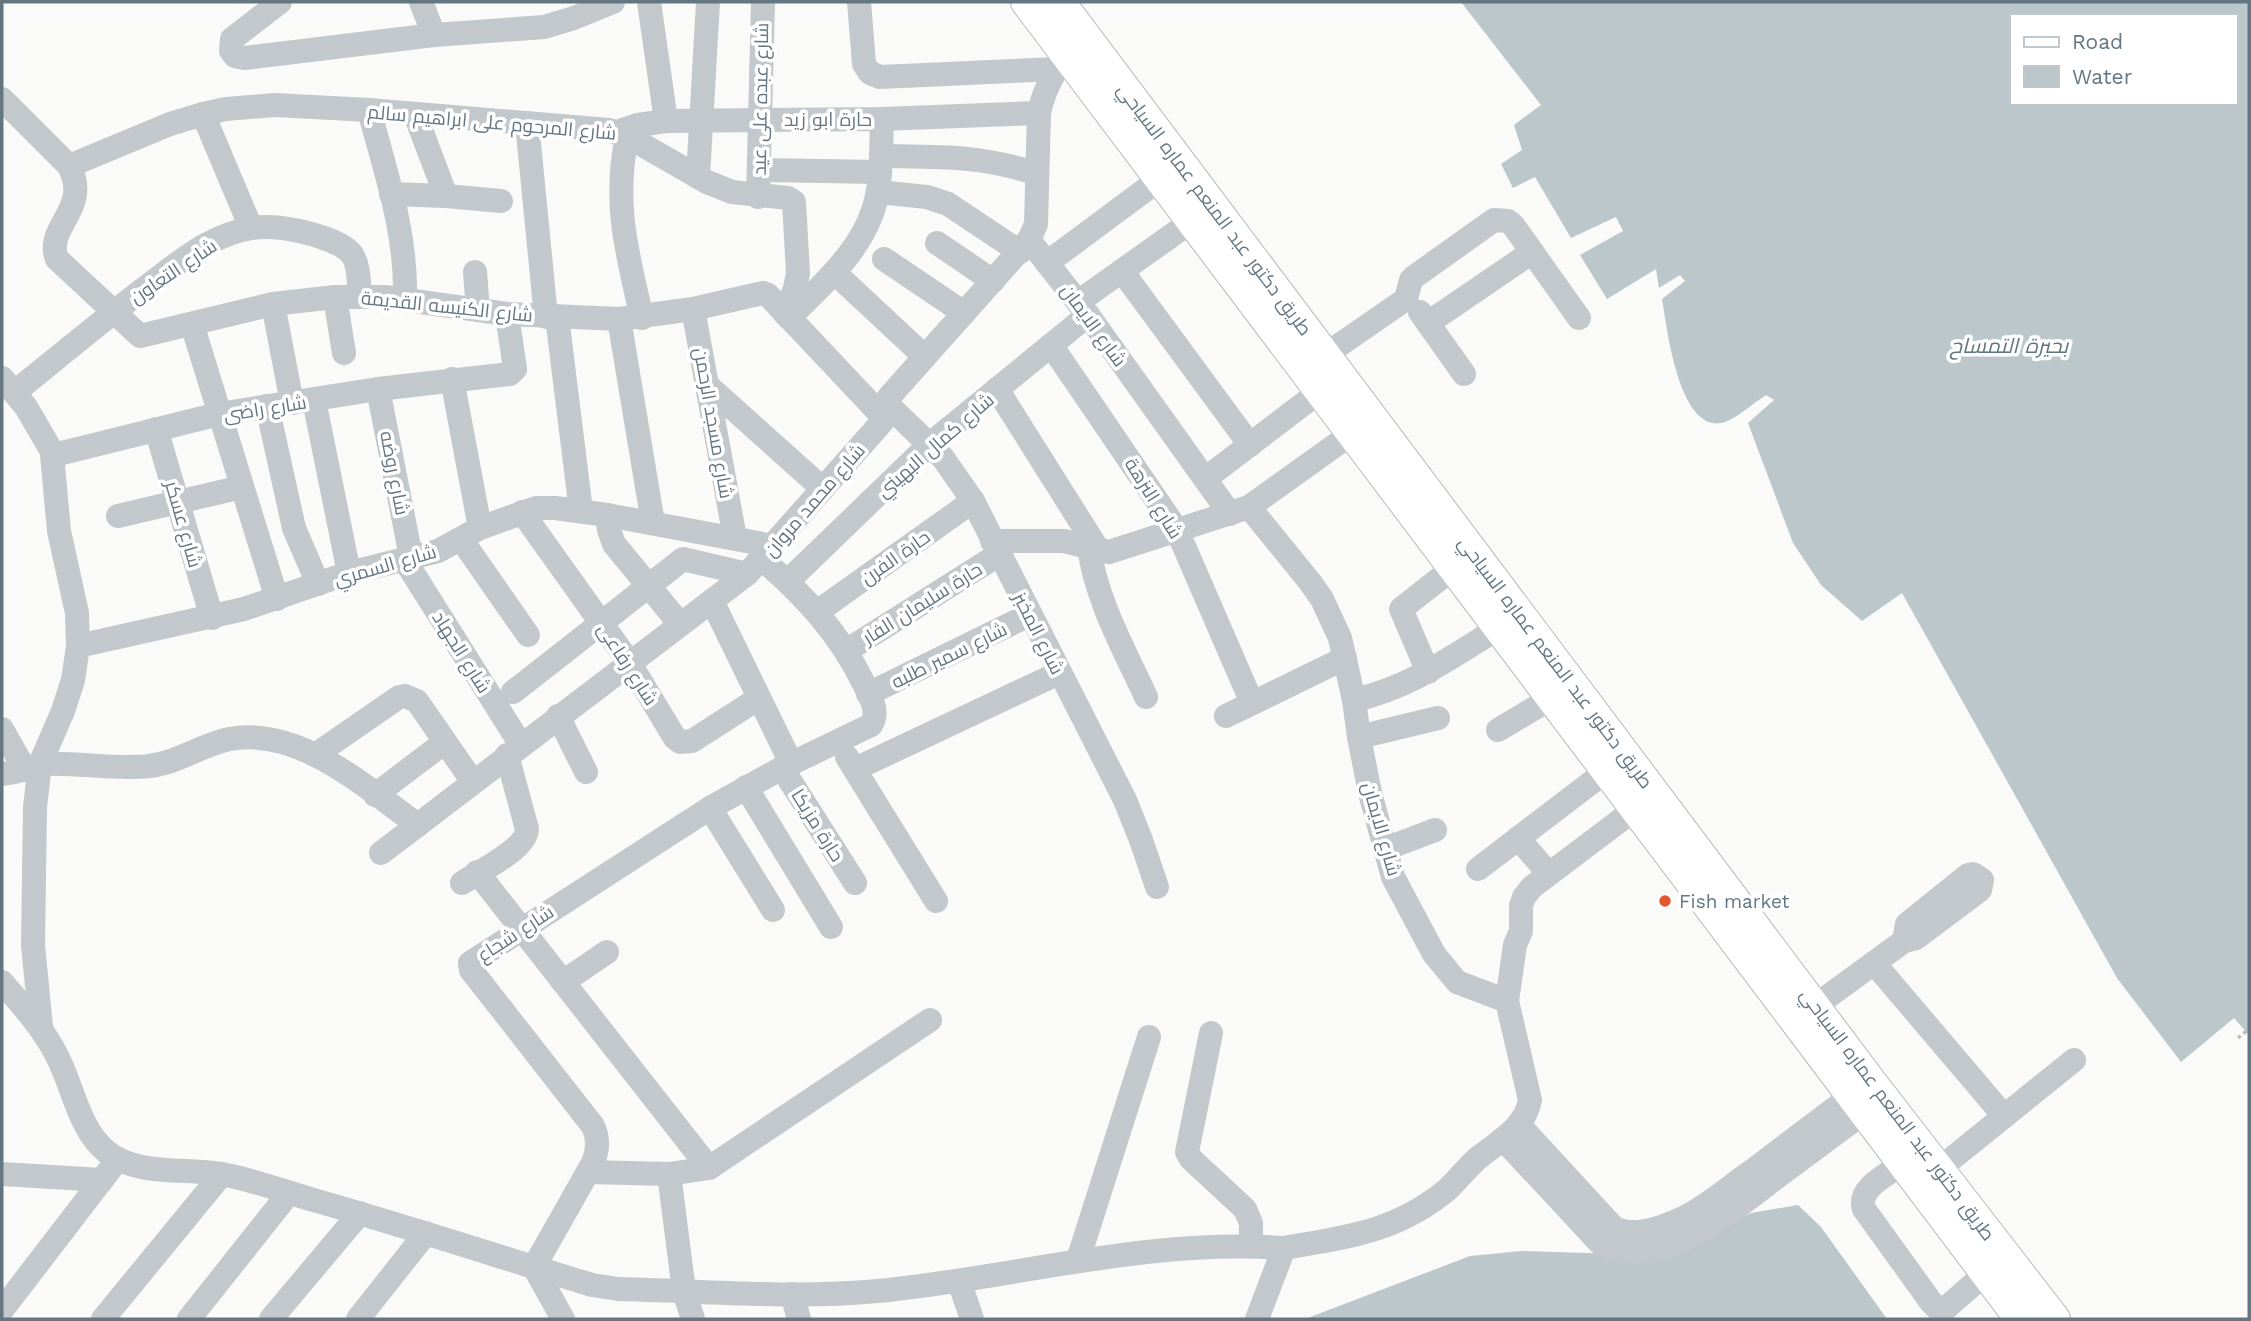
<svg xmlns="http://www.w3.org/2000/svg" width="2251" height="1321" viewBox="0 0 2251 1321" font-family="'Work Sans',Cairo,sans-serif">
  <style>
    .water { fill: #bbc7cb; fill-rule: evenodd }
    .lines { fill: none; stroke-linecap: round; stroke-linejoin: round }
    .major-casing { stroke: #b5babe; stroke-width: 32 }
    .path { stroke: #bbbfc2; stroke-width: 3.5; stroke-dasharray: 3.5 3.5; stroke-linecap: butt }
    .minor { stroke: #c3c8cc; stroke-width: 24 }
    .major { stroke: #fff; stroke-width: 30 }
    .poi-dot { fill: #e4572e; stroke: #fff; stroke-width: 2.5 }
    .labels { text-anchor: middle; stroke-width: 7; stroke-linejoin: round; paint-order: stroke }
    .street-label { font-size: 19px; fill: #657683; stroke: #fff }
    .poi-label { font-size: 19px; fill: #657683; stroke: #fff; text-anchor: start }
    .water-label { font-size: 21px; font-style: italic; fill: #60757c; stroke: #fff }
  </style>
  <rect width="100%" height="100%" fill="#fafaf8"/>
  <!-- water -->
  <g class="water">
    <path d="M1461,2H2249V1035L2234,1018L2181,1062L2117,978L1902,593L1862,621L1821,585L1793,543L1748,423L1774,400L1766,395C1755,402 1737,418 1725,422C1679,437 1667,327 1662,299L1685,281L1680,275L1659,288L1656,269L1607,299L1580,255L1623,231L1616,217L1571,238L1535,177L1513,188L1501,164L1522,150L1514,125L1541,105ZM2011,16H2235V103H2011Z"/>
    <path d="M1798,1205L1821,1227L1887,1319H1305L1470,1256L1521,1251L1649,1255L1706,1235L1751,1213Z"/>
  </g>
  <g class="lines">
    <defs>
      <g id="major">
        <path d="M1026,2L2020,1319"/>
        <path d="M1060,2L1870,1080L2055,1319"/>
      </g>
    </defs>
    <!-- major casing -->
    <use href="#major" class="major-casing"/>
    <!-- path -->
    <path class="path" d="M2238,1038L2249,1029"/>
    <!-- minor -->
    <g class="minor">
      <path d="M280,2L232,39L231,51L235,56L244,58L434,35L544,27L574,18L613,2"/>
      <path d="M421,2L434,35"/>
      <path d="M649,2L666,121"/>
      <path d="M859,2L864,64L870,73L880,77L1056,69"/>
      <path d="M2,99L69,166C92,209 44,227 57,259L140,336L273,304L335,297H385L507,314L619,319L693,309L763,293L768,295L884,418"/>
      <path d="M369,110C386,173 407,234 405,300"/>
      <path d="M203,114L251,228"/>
      <path d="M415,114L446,196"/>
      <path d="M527,123L546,317"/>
      <path d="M617,132L638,125L666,121L882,119L1039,113"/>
      <path d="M627,136C613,204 627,252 642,318"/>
      <path d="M881,156C938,157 982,155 1037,174"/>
      <path d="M69,166L170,124L203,114L226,109L275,105L369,110L609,130L627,136L707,182L732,192L788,198L794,202L798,273L795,288L785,314"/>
      <path d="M759,170L880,172"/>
      <path d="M698,177L708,2"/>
      <path d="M878,192L927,197L948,204L1020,252"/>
      <path d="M391,194L446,196L501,201"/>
      <path d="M758,197L763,2"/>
      <path d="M1029,240L1088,315L1230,514"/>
      <path d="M937,243L993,281"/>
      <path d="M884,259L964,313"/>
      <path d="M1047,263L1160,179"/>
      <path d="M1122,271L1250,445"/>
      <path d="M475,272L478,310"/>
      <path d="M835,273L925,357"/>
      <path d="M335,297L344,353"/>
      <path d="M1078,302L1192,221"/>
      <path d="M273,304L292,403"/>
      <path d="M693,309L735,538"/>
      <path d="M1420,312L1464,374"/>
      <path d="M557,317L581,511"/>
      <path d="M789,318C825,282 870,244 878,190C882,167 881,143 882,119"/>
      <path d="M619,319L653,523"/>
      <path d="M1428,323L1532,252"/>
      <path d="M192,324L277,599"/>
      <path d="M1051,345L1177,530L1252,703"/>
      <path d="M1325,355L1406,299L1411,280L1414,277L1494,220L1508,221L1513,225L1579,318"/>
      <path d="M2,378L26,407L54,455L219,414L378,389L510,374L515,369L507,314"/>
      <path d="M452,379L480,528"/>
      <path d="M707,385L823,489"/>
      <path d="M378,389L411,557"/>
      <path d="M997,389L1099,551"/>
      <path d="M15,392C57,358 98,324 141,291C175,266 208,235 252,228C272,225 295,229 315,235C358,249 357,255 360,296"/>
      <path d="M314,400L349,573"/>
      <path d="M885,402L943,458L973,501L1125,800L1141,840L1157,887"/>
      <path d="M267,406L294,528L318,584"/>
      <path d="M156,429L212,618"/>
      <path d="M1205,479L1319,392"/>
      <path d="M1249,507L1310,582L1322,599L1340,638L1354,700L1359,737L1370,793L1393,877L1434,954L1457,982L1507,1001L1530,1100C1525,1128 1499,1141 1478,1158C1467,1168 1458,1179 1448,1189C1397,1232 1346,1237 1284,1248L1257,1319"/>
      <path d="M522,512L629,662L675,738L680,742L692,741L759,698"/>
      <path d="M607,515L609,530L614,544L680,624"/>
      <path d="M118,516L242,487"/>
      <path d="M461,539L528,635"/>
      <path d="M992,541H1064L1109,552L1249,507L1351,434"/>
      <path d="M1089,547C1096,600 1124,649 1146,697"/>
      <path d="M404,559L521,745"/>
      <path d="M788,581L930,444L1088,315"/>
      <path d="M712,601L791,763"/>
      <path d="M817,612L973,501"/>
      <path d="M78,646L244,609L349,573L438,551L480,528L536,508H555L607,515L773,546"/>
      <path d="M846,651L998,555"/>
      <path d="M1428,672L1401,609L1452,569"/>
      <path d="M513,692L683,559L747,574"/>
      <path d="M868,694L1029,615"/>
      <path d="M1354,700C1409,688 1450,658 1497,629"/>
      <path d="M558,716L586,772"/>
      <path d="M1226,716L1345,658"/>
      <path d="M2,729L25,770"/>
      <path d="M1498,730L1550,699"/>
      <path d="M1359,737L1438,718"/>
      <path d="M315,755L399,697L405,696L417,701L473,782"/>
      <path d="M847,757L936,901"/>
      <path d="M782,768L855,883"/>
      <path d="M855,769L1059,673"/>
      <path d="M2,774C9,773 16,772 23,770C30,769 36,764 43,764C78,762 114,770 149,766C178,763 201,745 229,739C300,726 364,787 418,825"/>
      <path d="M746,787L831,927"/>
      <path d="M375,795L445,742"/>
      <path d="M710,808L773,910"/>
      <path d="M1518,838L1549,874"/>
      <path d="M1385,849L1435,830"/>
      <path d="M381,853L747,574L882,422L889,397L1029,240L1036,224L1039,113C1045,85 1057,64 1077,45"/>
      <path d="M1478,869L1605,772"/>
      <path d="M477,872L709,1168"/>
      <path d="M1973,874L1982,880L1980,890L1916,938L1904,941L1907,924L1968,875Z"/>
      <path d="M462,883C479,871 526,850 527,829L507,755"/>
      <path d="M1874,963L2004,1116"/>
      <path d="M2,982C22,1005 42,1027 56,1054C73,1085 78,1129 107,1152C137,1176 184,1168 220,1174C249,1178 288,1193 317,1201C409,1227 500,1257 592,1285L618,1289C704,1291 792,1299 878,1291C1013,1278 1147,1238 1284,1248"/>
      <path d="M563,982L607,952"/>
      <path d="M1507,1001L1515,945L1521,931V906L1524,897L1532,887L1634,810"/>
      <path d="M1815,1006L1904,941"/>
      <path d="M41,1027L33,945L35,807L40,764L63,711L73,680L78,646L77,613L59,531L52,455"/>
      <path d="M1211,1033L1187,1152L1191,1159L1245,1209L1251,1223V1246"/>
      <path d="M1519,1125L1613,1227C1633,1239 1666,1226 1685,1217C1709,1205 1730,1186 1752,1171C1785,1146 1818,1121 1851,1096"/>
      <path d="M1503,1139L1600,1243C1658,1277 1737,1207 1781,1174C1808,1154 1836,1133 1863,1113"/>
      <path d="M1902,1164C1887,1175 1857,1188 1864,1209L1931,1302L1937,1308H1946L1985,1274"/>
      <path d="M1939,1169L2074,1060"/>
      <path d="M588,1172L669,1174L709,1168L930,1020"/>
      <path d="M2,1174L102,1180"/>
      <path d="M669,1174L684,1291L693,1319"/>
      <path d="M1078,1260L1149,1037"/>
      <path d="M959,1281L972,1319"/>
      <path d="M792,1294L799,1319"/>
      <path d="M2,1310L118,1159"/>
      <path d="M103,1319L222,1174"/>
      <path d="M189,1319L289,1193"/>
      <path d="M271,1319L360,1213"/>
      <path d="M358,1319L426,1233"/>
      <path d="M563,1319L534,1267L593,1163C598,1150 599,1138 593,1126L471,970L470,963L710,808L782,768L871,725C880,711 870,697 864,684C840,634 804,595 762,559"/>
    </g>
    <!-- major -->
    <use href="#major" class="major"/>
  </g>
  <!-- markers -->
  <circle class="poi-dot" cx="1665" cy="901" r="7"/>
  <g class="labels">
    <!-- street labels -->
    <g class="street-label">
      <text transform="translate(760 99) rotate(-89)" y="7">شارع عبده على عيد</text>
      <text x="828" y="126">حارة ابو زيد</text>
      <text transform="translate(492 122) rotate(5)" y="7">شارع المرحوم على ابراهيم سالم</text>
      <text transform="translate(1215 209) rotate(53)" y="7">طريق دكتور عبد المنعم عماره السياحي</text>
      <text transform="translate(173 271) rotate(-34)" y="7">شارع التعاون</text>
      <text transform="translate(447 306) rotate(6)" y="7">شارع الكنيسه القديمة</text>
      <text transform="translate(1094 325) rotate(54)" y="7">شارع الايمان</text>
      <text transform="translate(265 408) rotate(-9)" y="7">شارع راضى</text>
      <text transform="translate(714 423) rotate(80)" y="7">شارع مسجد الرحمن</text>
      <text transform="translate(935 445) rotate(-41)" y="7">شارع كمال البهيني</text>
      <text transform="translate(395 473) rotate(79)" y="7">شارع روضه</text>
      <text transform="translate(1154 498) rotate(58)" y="7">شارع النزهة</text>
      <text transform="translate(814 500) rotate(-49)" y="7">شارع محمد مروان</text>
      <text transform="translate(184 524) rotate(74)" y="7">شارع عسكر</text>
      <text transform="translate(895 557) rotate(-35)" y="7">حارة الفرن</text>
      <text transform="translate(385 565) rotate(-16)" y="7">شارع السمري</text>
      <text transform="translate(922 603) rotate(-32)" y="7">حارة سليمان الفار</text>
      <text transform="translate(1039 633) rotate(63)" y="7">شارع المخبز</text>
      <text transform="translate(462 652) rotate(58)" y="7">شارع الجهاد</text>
      <text transform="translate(949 655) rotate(-26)" y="7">شارع سمير طلبه</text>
      <text transform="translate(1556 662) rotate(53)" y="7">طريق دكتور عبد المنعم عماره السياحي</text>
      <text transform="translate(628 664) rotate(57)" y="7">شارع رفاعى</text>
      <text transform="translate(818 825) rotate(58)" y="7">حارة مزيكا</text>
      <text transform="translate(1382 829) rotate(74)" y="7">شارع الايمان</text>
      <text transform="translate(515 933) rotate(-33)" y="7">شارع شجاع</text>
      <text transform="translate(1898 1114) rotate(53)" y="7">طريق دكتور عبد المنعم عماره السياحي</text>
    </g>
    <!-- poi labels -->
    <g class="poi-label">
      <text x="1679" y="908">Fish market</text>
    </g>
    <!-- water labels -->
    <g class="water-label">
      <text x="2009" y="353">بحيرة التمساح</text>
    </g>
  </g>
  <!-- border -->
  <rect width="2251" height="1321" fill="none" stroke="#657683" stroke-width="7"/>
  <!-- legend -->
  <rect x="2010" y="14" width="228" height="91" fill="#ffffff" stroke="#c1c8cd" stroke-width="2"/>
  <rect x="2024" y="37" width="35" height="10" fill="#ffffff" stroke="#c1c8cd" stroke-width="2"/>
  <text x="2072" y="49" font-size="21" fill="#657683">Road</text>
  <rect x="2024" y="66" width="35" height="21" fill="#bbc7cb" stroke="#c1c8cd" stroke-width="2"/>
  <text x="2072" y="84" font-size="21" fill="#657683">Water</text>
</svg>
